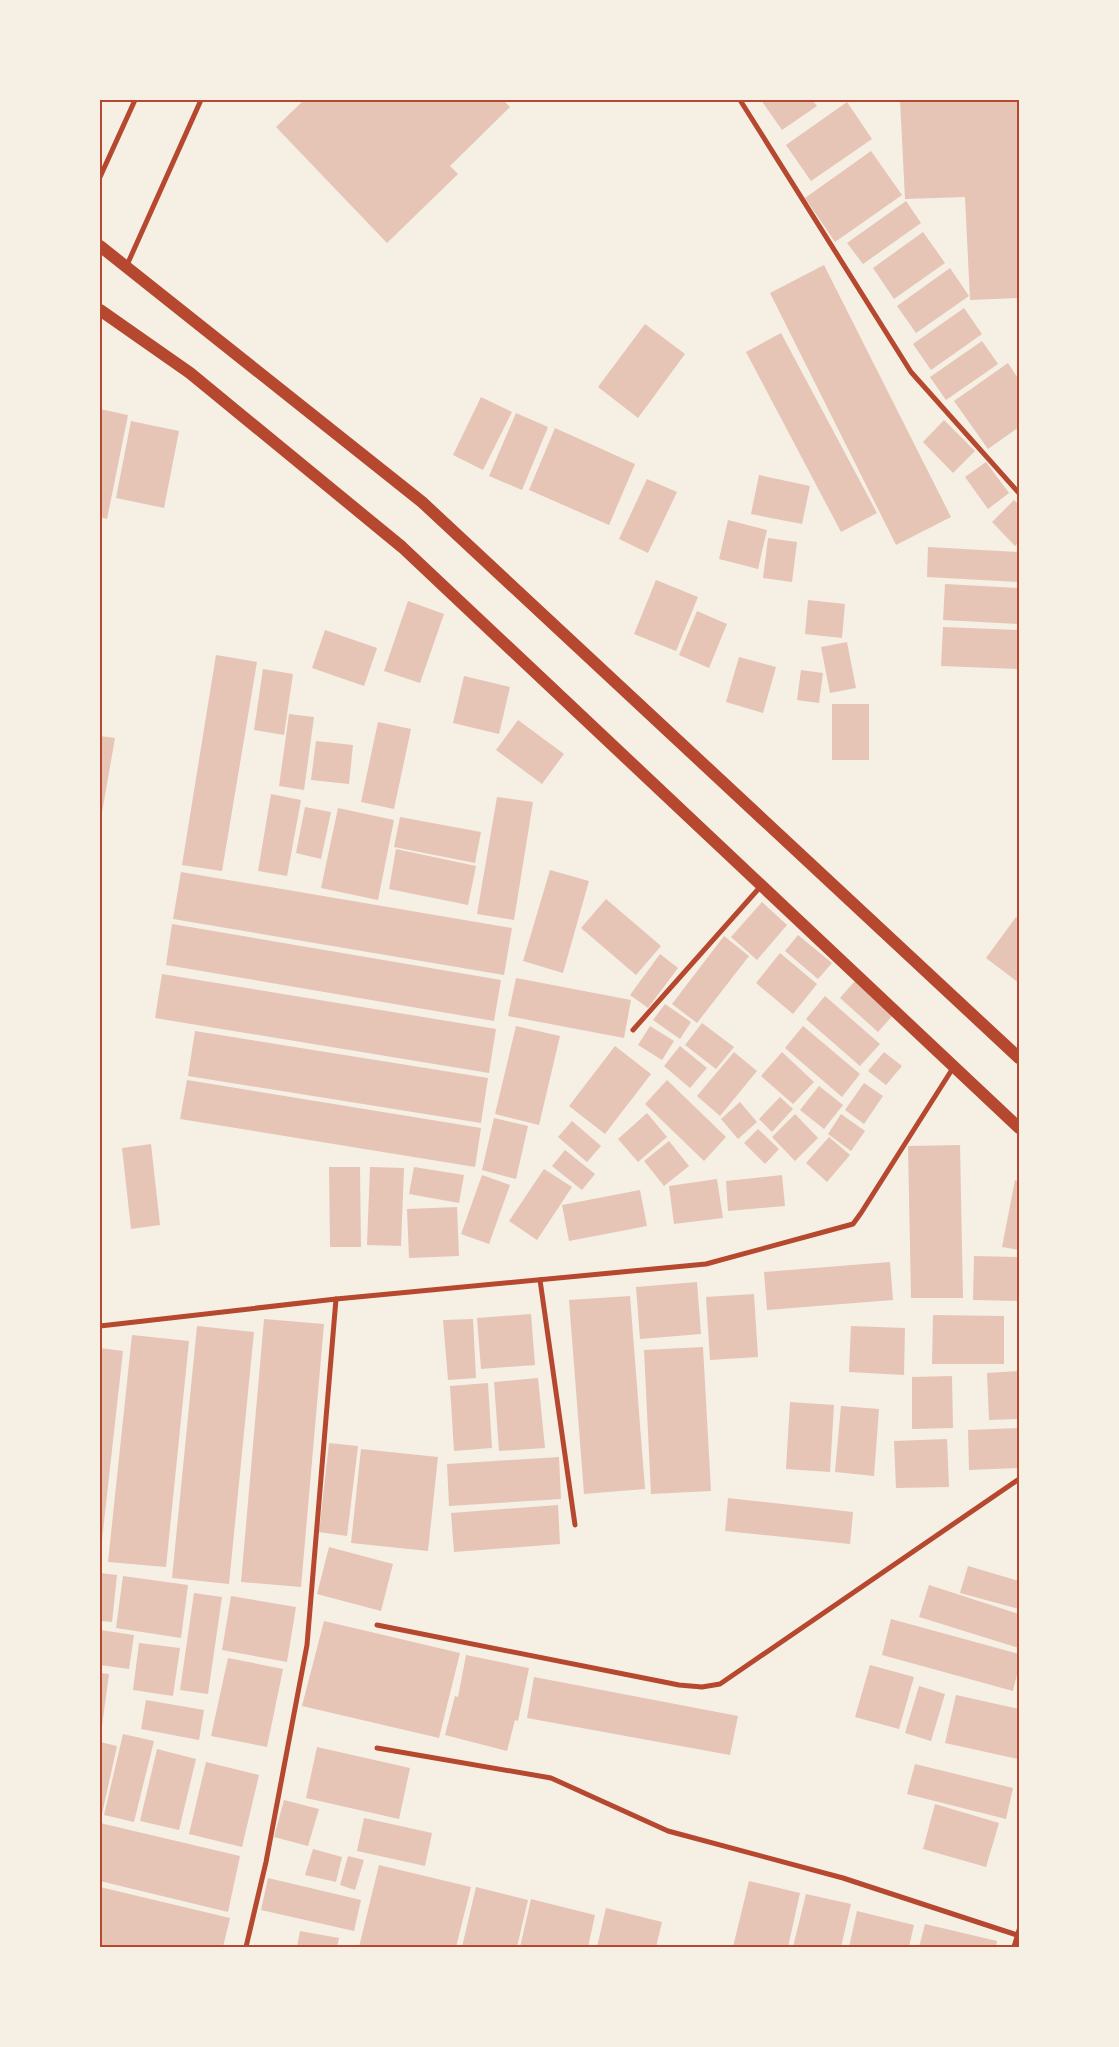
<svg xmlns="http://www.w3.org/2000/svg" width="1119" height="2047" viewBox="0 0 1119 2047" font-family="'Libre Baskerville',serif">
  <style>
    .building { fill: #e6c5b7 }
    .lines { fill: none; stroke-linecap: round; stroke-linejoin: round }
    .minor { stroke: #b5482f; stroke-width: 5 }
    .primary { stroke: #b5482f; stroke-width: 12 }
    .neatline { fill: none; stroke: #b5482f; stroke-width: 2 }
  </style>
  <rect width="100%" height="100%" fill="#f6efe4"/>
  <!-- building -->
  <g class="building">
    <path d="M304,100H503L510,107L450,166L458,174L387,243L276,127Z"/>
    <path d="M761,100H812L817,106L782,130Z"/>
    <path d="M900,100H1019V298L970,300L965,197L905,199Z"/>
    <path d="M847,102L872,139L811,181L786,145Z"/>
    <path d="M871,151L902,195L835,242L805,198Z"/>
    <path d="M906,201L921,223L863,264L847,243Z"/>
    <path d="M923,232L945,263L894,299L873,268Z"/>
    <path d="M824,265L951,517L896,545L770,293Z"/>
    <path d="M950,268L969,296L916,333L897,306Z"/>
    <path d="M964,308L982,334L931,370L913,344Z"/>
    <path d="M645,324L685,354L638,418L598,387Z"/>
    <path d="M781,333L877,513L841,532L746,352Z"/>
    <path d="M982,341L998,364L946,400L930,377Z"/>
    <path d="M1008,363L1019,380V427L988,449L954,401Z"/>
    <path d="M481,397L512,412L483,470L453,455Z"/>
    <path d="M100,409L128,415L107,519L100,517Z"/>
    <path d="M516,413L548,427L522,490L489,476Z"/>
    <path d="M944,420L975,451L953,473L923,442Z"/>
    <path d="M131,421L179,431L164,508L116,498Z"/>
    <path d="M555,428L635,464L609,525L529,490Z"/>
    <path d="M986,462L1009,493L988,509L965,477Z"/>
    <path d="M759,475L810,486L802,524L751,514Z"/>
    <path d="M647,479L677,492L648,553L619,539Z"/>
    <path d="M1014,500L1019,505V542L1015,546L992,522Z"/>
    <path d="M728,520L767,530L758,569L719,559Z"/>
    <path d="M768,538L797,542L792,582L763,578Z"/>
    <path d="M928,547L1019,552V582L927,577Z"/>
    <path d="M656,580L698,597L676,651L634,634Z"/>
    <path d="M945,584L1019,588V624L943,620Z"/>
    <path d="M808,600L845,604L842,638L805,634Z"/>
    <path d="M408,601L444,614L420,683L384,671Z"/>
    <path d="M697,611L727,624L709,668L679,655Z"/>
    <path d="M943,627L1019,630V669L941,666Z"/>
    <path d="M325,630L377,648L364,686L312,668Z"/>
    <path d="M847,642L856,688L830,693L821,647Z"/>
    <path d="M216,655L257,662L222,871L182,865Z"/>
    <path d="M739,657L776,667L763,713L726,702Z"/>
    <path d="M263,669L293,674L284,735L254,730Z"/>
    <path d="M801,670L823,673L819,703L797,700Z"/>
    <path d="M464,676L510,687L499,734L453,723Z"/>
    <rect x="832" y="704" width="37" height="56"/>
    <path d="M289,714L314,717L304,790L279,786Z"/>
    <path d="M518,720L564,754L542,784L496,750Z"/>
    <path d="M378,722L411,729L394,809L361,802Z"/>
    <path d="M100,736L115,738L101,818H100Z"/>
    <path d="M316,741L353,745L349,784L311,780Z"/>
    <path d="M271,794L301,800L287,876L258,871Z"/>
    <path d="M497,797L533,802L514,920L477,914Z"/>
    <path d="M305,807L331,812L321,859L296,853Z"/>
    <path d="M338,808L394,820L378,900L321,888Z"/>
    <path d="M400,817L481,832L475,863L394,847Z"/>
    <path d="M396,849L476,866L468,905L389,889Z"/>
    <path d="M550,870L589,881L563,973L523,961Z"/>
    <path d="M181,872L512,928L504,975L173,919Z"/>
    <path d="M606,899L661,946L636,975L581,928Z"/>
    <path d="M762,902L787,925L757,960L731,937Z"/>
    <path d="M1016,917L1019,919V983L986,958Z"/>
    <path d="M172,924L501,980L494,1021L166,965Z"/>
    <path d="M798,935L832,963L818,979L785,951Z"/>
    <path d="M724,936L749,956L697,1023L672,1004Z"/>
    <path d="M780,953L817,984L793,1014L756,983Z"/>
    <path d="M660,954L678,968L648,1008L630,995Z"/>
    <path d="M162,974L496,1029L489,1073L155,1018Z"/>
    <path d="M516,978L631,1000L624,1038L508,1016Z"/>
    <path d="M855,981L893,1015L878,1032L840,998Z"/>
    <path d="M825,996L880,1044L860,1066L806,1019Z"/>
    <path d="M665,1004L691,1022L680,1039L653,1020Z"/>
    <path d="M702,1023L734,1047L716,1069L685,1045Z"/>
    <path d="M516,1026L560,1036L539,1125L495,1114Z"/>
    <path d="M650,1026L674,1041L662,1060L638,1045Z"/>
    <path d="M803,1026L860,1074L842,1097L785,1048Z"/>
    <path d="M195,1031L488,1078L481,1123L188,1076Z"/>
    <path d="M615,1046L651,1074L605,1134L569,1106Z"/>
    <path d="M680,1046L707,1068L690,1088L664,1066Z"/>
    <path d="M734,1052L757,1071L720,1116L697,1096Z"/>
    <path d="M782,1052L814,1082L793,1104L761,1076Z"/>
    <path d="M884,1052L902,1066L886,1085L868,1071Z"/>
    <path d="M187,1080L481,1128L475,1167L180,1119Z"/>
    <path d="M667,1080L726,1137L704,1161L645,1104Z"/>
    <path d="M864,1083L883,1096L864,1124L845,1110Z"/>
    <path d="M819,1086L843,1105L824,1129L800,1110Z"/>
    <path d="M780,1097L793,1109L772,1132L759,1119Z"/>
    <path d="M740,1102L757,1122L738,1139L721,1119Z"/>
    <path d="M647,1113L667,1137L638,1162L618,1139Z"/>
    <path d="M795,1114L818,1138L795,1161L772,1137Z"/>
    <path d="M841,1114L865,1131L851,1151L828,1134Z"/>
    <path d="M494,1118L528,1126L516,1179L482,1170Z"/>
    <path d="M572,1121L601,1146L587,1162L558,1137Z"/>
    <path d="M758,1129L779,1149L765,1164L744,1143Z"/>
    <path d="M829,1137L850,1155L827,1182L806,1163Z"/>
    <path d="M669,1141L689,1166L664,1186L644,1161Z"/>
    <path d="M151,1144L160,1225L131,1229L122,1148Z"/>
    <path d="M960,1145L963,1298H911L908,1146Z"/>
    <path d="M565,1150L595,1174L582,1190L552,1166Z"/>
    <path d="M329,1167H360L361,1247H330Z"/>
    <path d="M370,1167L404,1168L401,1246L367,1245Z"/>
    <path d="M414,1167L464,1175L459,1203L409,1194Z"/>
    <path d="M544,1169L572,1187L537,1240L509,1221Z"/>
    <path d="M482,1175L510,1185L489,1244L461,1234Z"/>
    <path d="M782,1175L785,1206L728,1211L726,1181Z"/>
    <path d="M717,1179L723,1218L674,1224L669,1186Z"/>
    <path d="M1015,1180L1019,1182V1250L1002,1247Z"/>
    <path d="M640,1190L647,1226L569,1241L562,1205Z"/>
    <path d="M457,1207L459,1256L409,1258L407,1209Z"/>
    <path d="M974,1256L1019,1257V1301L973,1300Z"/>
    <path d="M890,1262L893,1300L767,1310L764,1272Z"/>
    <path d="M697,1282L701,1334L640,1339L636,1287Z"/>
    <path d="M754,1294L758,1357L710,1360L706,1297Z"/>
    <path d="M630,1296L645,1489L584,1494L569,1300Z"/>
    <path d="M531,1314L535,1365L481,1369L477,1318Z"/>
    <path d="M933,1315L1004,1316V1364H932Z"/>
    <path d="M264,1319L324,1324L301,1587L241,1582Z"/>
    <path d="M473,1319L476,1378L448,1380L443,1320Z"/>
    <path d="M197,1326L254,1332L229,1584L172,1578Z"/>
    <path d="M851,1326L905,1328L904,1375L849,1372Z"/>
    <path d="M132,1335L189,1341L166,1567L108,1562Z"/>
    <path d="M703,1347L711,1491L651,1494L644,1350Z"/>
    <path d="M100,1348L123,1351L101,1549H100Z"/>
    <path d="M1019,1371V1419L989,1420L987,1373Z"/>
    <path d="M952,1376L953,1428L912,1429V1377Z"/>
    <path d="M538,1378L545,1448L499,1451L494,1382Z"/>
    <path d="M488,1383L492,1448L454,1451L450,1386Z"/>
    <path d="M790,1402L834,1405L830,1472L786,1469Z"/>
    <path d="M841,1406L879,1409L874,1476L835,1472Z"/>
    <path d="M1019,1428V1468L969,1470L968,1430Z"/>
    <path d="M947,1439L949,1487L896,1488L894,1441Z"/>
    <path d="M329,1443L358,1446L347,1536L319,1532Z"/>
    <path d="M361,1449L438,1457L428,1551L351,1543Z"/>
    <path d="M559,1457L561,1499L449,1506L447,1464Z"/>
    <path d="M728,1498L853,1512L850,1544L725,1531Z"/>
    <path d="M558,1505L560,1544L454,1552L451,1513Z"/>
    <path d="M329,1547L393,1564L381,1611L317,1594Z"/>
    <path d="M968,1566L1019,1581V1609L960,1593Z"/>
    <path d="M100,1573L117,1575L112,1622L100,1621Z"/>
    <path d="M123,1576L188,1585L181,1638L116,1628Z"/>
    <path d="M929,1585L1019,1614V1648L919,1617Z"/>
    <path d="M194,1593L222,1597L208,1694L180,1690Z"/>
    <path d="M231,1596L296,1607L287,1662L222,1650Z"/>
    <path d="M891,1619L1019,1654V1666L1013,1691L882,1655Z"/>
    <path d="M324,1621L460,1653L439,1738L302,1706Z"/>
    <path d="M100,1630L134,1635L129,1669L100,1665Z"/>
    <path d="M139,1643L180,1648L173,1696L133,1690Z"/>
    <path d="M466,1655L529,1668L518,1721L515,1720L507,1751L445,1735L455,1696L458,1697Z"/>
    <path d="M228,1658L283,1669L267,1747L211,1736Z"/>
    <path d="M870,1665L914,1677L899,1729L855,1717Z"/>
    <path d="M100,1673L109,1674L102,1726H100Z"/>
    <path d="M534,1677L738,1716L730,1755L527,1718Z"/>
    <path d="M919,1686L945,1694L931,1741L905,1733Z"/>
    <path d="M956,1695L1019,1709L1018,1759L945,1743Z"/>
    <path d="M146,1700L204,1710L199,1740L141,1729Z"/>
    <path d="M123,1734L154,1741L134,1822L104,1815Z"/>
    <path d="M100,1742L117,1746L102,1814H100Z"/>
    <path d="M317,1747L410,1768L399,1819L306,1798Z"/>
    <path d="M157,1749L196,1759L179,1830L140,1821Z"/>
    <path d="M206,1762L259,1775L242,1847L189,1834Z"/>
    <path d="M915,1764L1013,1788L1006,1819L907,1794Z"/>
    <path d="M284,1800L319,1809L308,1846L274,1837Z"/>
    <path d="M935,1804L999,1823L986,1867L923,1849Z"/>
    <path d="M364,1818L432,1833L425,1866L357,1851Z"/>
    <path d="M100,1823L240,1856L228,1912L100,1881Z"/>
    <path d="M313,1849L342,1857L336,1882L305,1875Z"/>
    <path d="M348,1856L364,1860L355,1890L340,1885Z"/>
    <path d="M379,1865L471,1887L456,1947H359Z"/>
    <path d="M268,1878L361,1900L354,1931L261,1910Z"/>
    <path d="M749,1881L800,1893L788,1947H733Z"/>
    <path d="M100,1887L230,1918L223,1947H100Z"/>
    <path d="M476,1887L528,1900L517,1947H462Z"/>
    <path d="M806,1894L851,1904L841,1947H793Z"/>
    <path d="M531,1899L595,1915L588,1947H520Z"/>
    <path d="M606,1908L662,1922L656,1947H597Z"/>
    <path d="M857,1911L914,1925L909,1947H849Z"/>
    <path d="M925,1924L997,1941L996,1947H919Z"/>
    <path d="M300,1931L339,1938L337,1947H297Z"/>
  </g>
  <g class="lines">
    <!-- minor -->
    <g class="minor">
      <path d="M740,100L911,372L1019,493"/>
      <path d="M100,177L135,100"/>
      <path d="M127,265L201,100"/>
      <path d="M633,1030L761,886"/>
      <path d="M540,1280L575,1525"/>
      <path d="M100,1326L336,1299L706,1264L842,1227L853,1224L861,1213L953,1068"/>
      <path d="M377,1625L679,1685L702,1687L720,1684L1019,1479"/>
      <path d="M377,1748L551,1778L668,1831L843,1878L1017,1935"/>
      <path d="M246,1947L266,1862L307,1645L336,1299"/>
      <path d="M1014,1947L1019,1930"/>
    </g>
    <!-- primary -->
    <g class="primary">
      <path d="M100,246L422,502L1019,1058"/>
      <path d="M100,310L190,373L402,547L1019,1128"/>
    </g>
  </g>
  <!-- border -->
  <rect width="1119" height="2047" fill="none" stroke="#f6efe4" stroke-width="202"/>
  <rect x="101" y="101" width="917" height="1845" class="neatline"/>
</svg>
